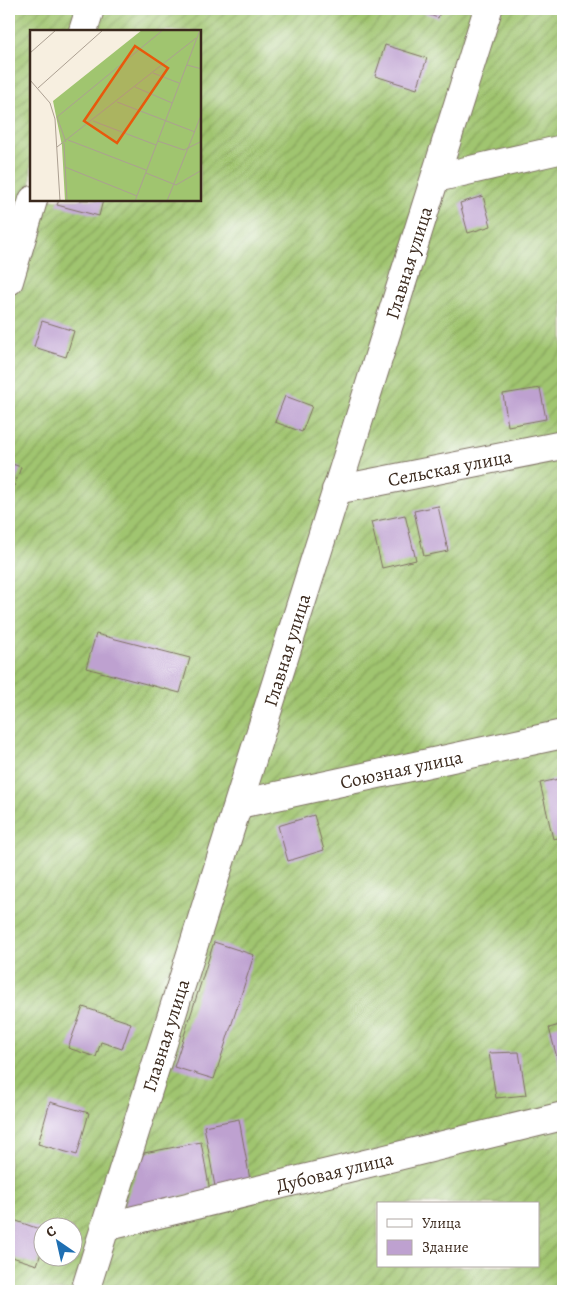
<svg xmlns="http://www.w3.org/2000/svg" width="572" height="1300" viewBox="0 0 572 1300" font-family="Alegreya,serif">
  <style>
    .garden { fill: url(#garden-furrows); stroke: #6e7846; fill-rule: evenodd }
    .building { fill: #bea1d0 }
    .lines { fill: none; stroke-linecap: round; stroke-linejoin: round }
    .street-casing { stroke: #7d6f62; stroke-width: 30 }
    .street { stroke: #fff; stroke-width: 28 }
    .labels { text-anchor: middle; stroke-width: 4; stroke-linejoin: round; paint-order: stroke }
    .street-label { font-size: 19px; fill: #3b2a1e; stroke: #fff }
    .inset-road { fill: none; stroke: #aca092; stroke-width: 1 }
    .view { fill: #e8590c; fill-opacity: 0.15; stroke: #e8590c; stroke-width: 2.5 }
    .inset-edge { fill: none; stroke: #3b2a1e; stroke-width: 2.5 }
  </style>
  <defs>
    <pattern id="garden-furrows" width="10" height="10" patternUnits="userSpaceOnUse" patternTransform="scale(1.25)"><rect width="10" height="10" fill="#a0c56f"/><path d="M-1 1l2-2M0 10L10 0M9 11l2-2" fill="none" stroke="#84a05b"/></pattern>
  </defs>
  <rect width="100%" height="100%" fill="#fff"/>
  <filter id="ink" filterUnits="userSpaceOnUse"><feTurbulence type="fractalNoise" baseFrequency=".02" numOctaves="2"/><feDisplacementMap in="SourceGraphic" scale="10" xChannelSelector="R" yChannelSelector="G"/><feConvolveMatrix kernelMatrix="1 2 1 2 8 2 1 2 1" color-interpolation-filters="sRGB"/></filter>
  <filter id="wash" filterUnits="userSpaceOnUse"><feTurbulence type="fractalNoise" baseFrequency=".0096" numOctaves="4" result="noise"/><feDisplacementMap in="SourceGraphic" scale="20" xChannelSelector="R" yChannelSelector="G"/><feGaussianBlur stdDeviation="1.12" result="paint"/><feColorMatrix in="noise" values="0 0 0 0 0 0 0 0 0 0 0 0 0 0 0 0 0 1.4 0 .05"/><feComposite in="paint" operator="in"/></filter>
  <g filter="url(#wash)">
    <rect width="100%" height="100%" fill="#f7efe0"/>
    <!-- garden -->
    <path class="garden" d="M9,9H563V1291H9ZM31,31H200V200H31ZM378,1204H538V1266H378ZM42,1228H72V1258H42Z"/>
    <g id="blocks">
      <!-- building -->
      <g class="building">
        <path d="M413,9H441L438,18Z"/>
        <path d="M385,45L427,58L417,89L375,76Z"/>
        <path d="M483,196L491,226L468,233L460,203Z"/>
        <path d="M59,200H103L99,216L57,205Z"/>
        <path d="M42,321L74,331L66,357L34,347Z"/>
        <path d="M540,388L546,419L508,426L503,394Z"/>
        <path d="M285,396L312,406L302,432L275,422Z"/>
        <path d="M9,463L21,467L13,490L9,489Z"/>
        <path d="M438,506L448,551L424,556L414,511Z"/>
        <path d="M405,515L416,560L382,568L371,522Z"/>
        <path d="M96,634L190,658L180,693L86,668Z"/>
        <path d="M563,778V837L553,839L540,783Z"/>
        <path d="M314,815L324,850L288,861L278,826Z"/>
        <path d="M214,942L254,955L214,1079L174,1067Z"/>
        <path d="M83,1007L131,1023L122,1049L101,1042L96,1057L68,1048Z"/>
        <path d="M563,1024V1080L549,1028Z"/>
        <path d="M519,1052L526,1095L496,1098L489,1053Z"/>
        <path d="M50,1102L89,1113L77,1155L38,1144Z"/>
        <path d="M239,1119L251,1185L216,1192L204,1126Z"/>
        <path d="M201,1142L210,1191L123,1208L144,1153Z"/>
        <path d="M11,1219L42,1230V1250L37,1265L9,1256Z"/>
      </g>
    </g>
  </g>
  <g filter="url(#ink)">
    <use href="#blocks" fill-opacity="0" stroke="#7d6f62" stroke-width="1"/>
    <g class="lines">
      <defs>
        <g id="street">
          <path d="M83,31L90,9"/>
          <path d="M436,178L563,149"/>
          <path d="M9,281L33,200"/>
          <path id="s1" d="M336,490L563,445"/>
          <path id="s2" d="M239,804L563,734"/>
          <path id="s3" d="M105,1227L563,1116"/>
          <path id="s4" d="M85,1291L488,9"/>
        </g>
      </defs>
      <!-- street casing -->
      <use href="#street" class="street-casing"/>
      <!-- street -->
      <use href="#street" class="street"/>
    </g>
  </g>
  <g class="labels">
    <!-- street labels -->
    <g class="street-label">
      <text dy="7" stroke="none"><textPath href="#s4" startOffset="1078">Главная улица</textPath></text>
      <text dy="7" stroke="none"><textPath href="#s1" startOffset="116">Сельская улица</textPath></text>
      <text dy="7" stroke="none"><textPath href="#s4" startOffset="672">Главная улица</textPath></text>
      <text dy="7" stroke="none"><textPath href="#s2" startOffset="166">Союзная улица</textPath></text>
      <text dy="7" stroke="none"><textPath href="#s4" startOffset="268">Главная улица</textPath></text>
      <text dy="7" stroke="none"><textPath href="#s3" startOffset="236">Дубовая улица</textPath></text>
    </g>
  </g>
  <!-- overview -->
  <g transform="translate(30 30)">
    <rect width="171" height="171" fill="#f7efe0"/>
    <path d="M112,0H171V171H35L32,116L23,71Z" fill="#a0c56f"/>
    <path class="inset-road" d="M0,23L26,0M157,35L172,39M123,43L149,53M0,50L20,73L25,89L30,171M105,57L142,73M8,58L73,0M87,72L165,102M63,91L126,115M38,110L116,140M128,111L154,120L172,111M36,112L27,87L133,0M34,113L37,171M27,117L166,8M35,137L107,166M116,143L146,155L172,140M105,171L170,0M137,171L172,83"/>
    <path class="view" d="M105,16L138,38L87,113L54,91Z"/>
    <rect width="171" height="171" class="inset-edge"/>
  </g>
  <!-- margin -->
  <rect width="572" height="1300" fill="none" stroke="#fff" stroke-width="30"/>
  <!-- legend -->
  <rect x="377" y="1202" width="162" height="65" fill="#ffffff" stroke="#b1aaa5"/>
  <rect x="387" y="1219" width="25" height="8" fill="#ffffff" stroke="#b1aaa5"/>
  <text x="422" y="1228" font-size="15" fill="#3b2a1e">Улица</text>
  <rect x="387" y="1240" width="25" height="15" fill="#bea1d0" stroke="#b1aaa5"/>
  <text x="422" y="1252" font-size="15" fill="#3b2a1e">Здание</text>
  <!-- north arrow -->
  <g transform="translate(58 1242) rotate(326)"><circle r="24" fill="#ffffff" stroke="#b1aaa5"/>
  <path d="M0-4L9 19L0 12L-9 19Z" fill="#1f6fb2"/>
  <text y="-8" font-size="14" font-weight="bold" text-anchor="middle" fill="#3b2a1e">С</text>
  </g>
</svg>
